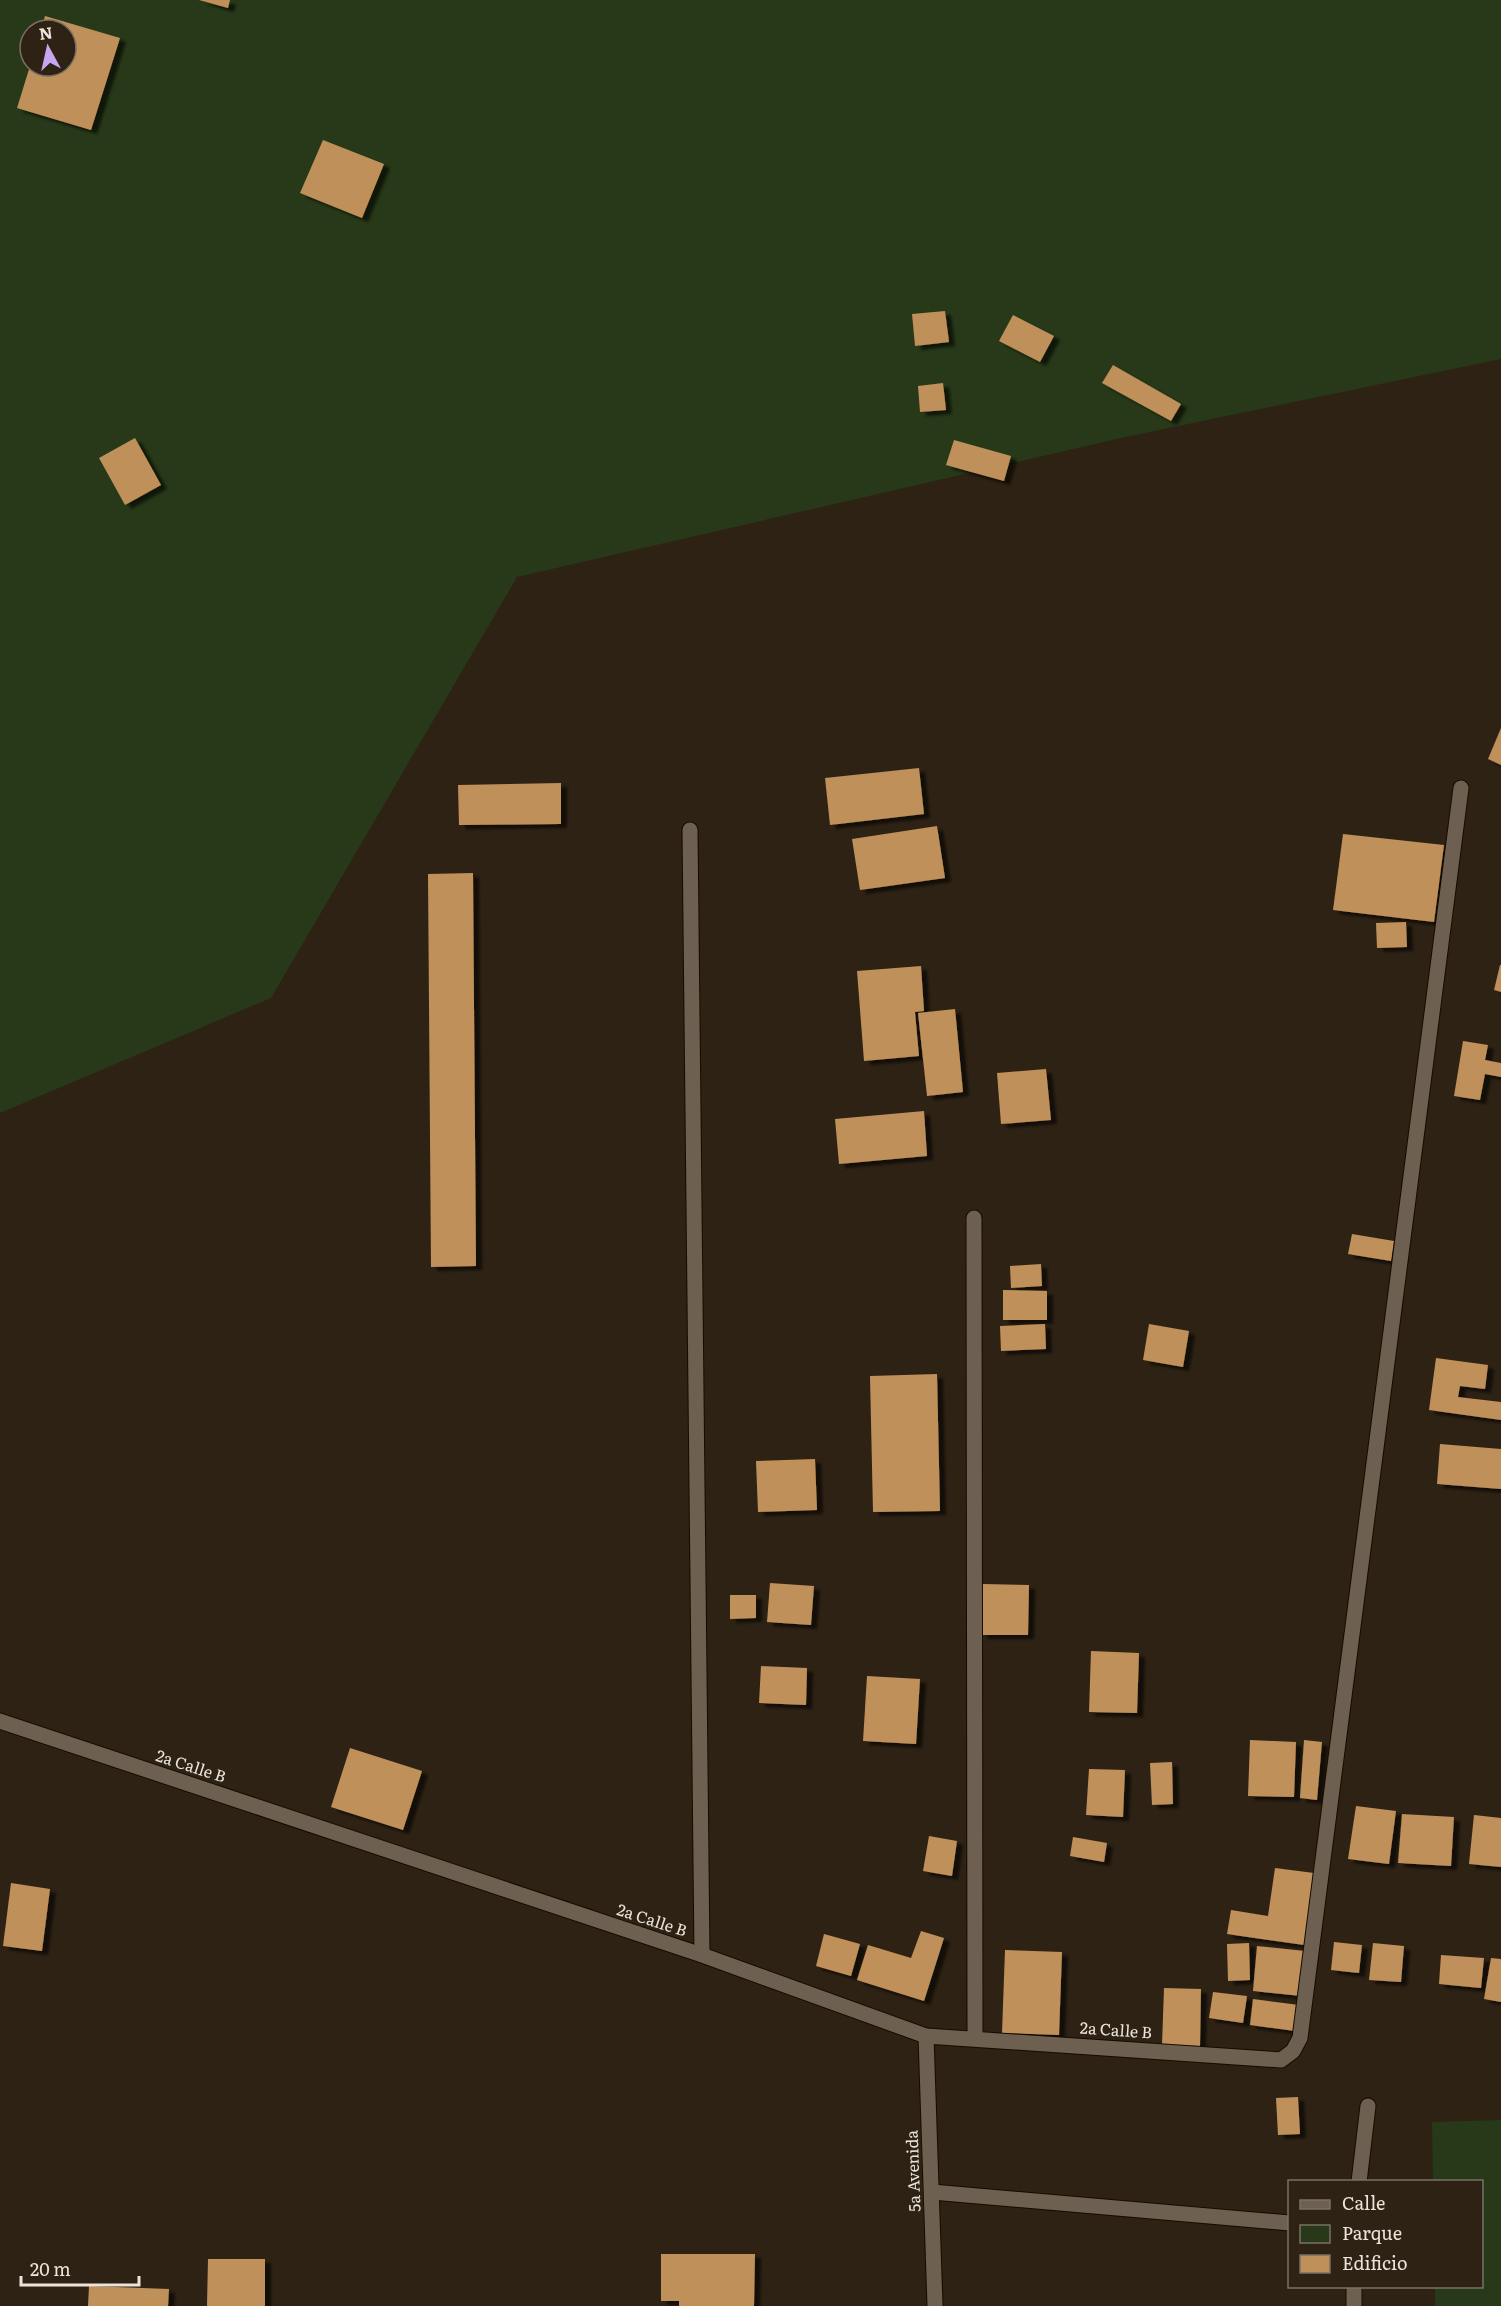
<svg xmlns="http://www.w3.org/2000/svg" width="1501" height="2306" viewBox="0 0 1501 2306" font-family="Literata,serif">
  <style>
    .green { fill: #273918; fill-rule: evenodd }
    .building { fill: #c0905a; filter: url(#shadow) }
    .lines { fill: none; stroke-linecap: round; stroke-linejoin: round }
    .minor-casing { stroke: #160b02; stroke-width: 17 }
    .minor { stroke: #6e6050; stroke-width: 15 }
    .labels { text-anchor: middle; stroke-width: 6; stroke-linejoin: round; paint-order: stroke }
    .street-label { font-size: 16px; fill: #ece4db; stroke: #2e2214 }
  </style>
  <defs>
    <filter id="shadow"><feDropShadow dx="6" dy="4" stdDeviation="1.5" flood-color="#0009"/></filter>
  </defs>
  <rect width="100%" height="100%" fill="#2e2214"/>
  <!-- green -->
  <g class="green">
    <path d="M0,0H1501V359L1121,438L517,577L271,998L0,1113ZM30,30H66V66H30Z"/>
    <path d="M1501,2120V2306H1435V2287L1482,2286V2182L1433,2181L1432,2122Z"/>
  </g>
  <!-- building -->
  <g class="building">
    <path d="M199,0H230L228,8Z"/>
    <path d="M45,16L120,38L91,130L17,108L30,66H66V30H41Z"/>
    <path d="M323,140L384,164L362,218L300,193Z"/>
    <path d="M945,311L949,342L915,346L912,314Z"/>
    <path d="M1013,315L1054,336L1040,362L999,341Z"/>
    <path d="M1113,365L1181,404L1171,421L1102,383Z"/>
    <path d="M943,383L946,410L920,412L918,386Z"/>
    <path d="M135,438L161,485L125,505L99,458Z"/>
    <path d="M954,440L1011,456L1004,481L946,465Z"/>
    <path d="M1501,728V765L1488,759Z"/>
    <path d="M919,768L924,814L830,825L825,778Z"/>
    <path d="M561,783V824L459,825L458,785Z"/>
    <path d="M937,826L945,878L860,890L852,839Z"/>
    <path d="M1343,834L1444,845L1434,922L1333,910Z"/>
    <path d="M473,873L476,1266L431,1267L428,874Z"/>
    <path d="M1406,922L1407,947L1377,948L1376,923Z"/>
    <path d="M1500,965H1501V992L1494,990Z"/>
    <path d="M921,966L924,1011L915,1012L919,1056L864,1061L857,971Z"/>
    <path d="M955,1009L963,1092L927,1096L918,1013Z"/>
    <path d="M1463,1041L1488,1045L1485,1060L1501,1063V1077L1485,1074L1480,1100L1454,1096Z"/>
    <path d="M1046,1069L1051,1120L1001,1124L997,1073Z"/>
    <path d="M924,1111L927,1156L839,1164L835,1119Z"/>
    <path d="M1352,1234L1394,1241L1391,1261L1348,1254Z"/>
    <path d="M1041,1264L1042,1286L1011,1288L1010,1266Z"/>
    <path d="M1003,1290L1047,1291V1320H1003Z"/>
    <path d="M1045,1324L1046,1349L1001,1351L1000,1326Z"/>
    <path d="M1149,1324L1189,1331L1183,1367L1143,1360Z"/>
    <path d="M1436,1358L1488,1365L1485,1389L1460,1386L1458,1397L1501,1402V1420L1429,1410Z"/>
    <path d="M937,1374L940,1511L873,1512L870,1376Z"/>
    <path d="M1440,1444L1501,1449V1489L1437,1484Z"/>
    <path d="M815,1459L817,1510L758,1512L756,1461Z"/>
    <path d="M770,1583L814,1586L811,1625L767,1622Z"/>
    <path d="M982,1584L1029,1585L1028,1635H981Z"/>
    <path d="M730,1595H756V1618L730,1619Z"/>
    <path d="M1091,1651L1139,1653L1137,1713L1089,1712Z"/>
    <path d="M761,1666L807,1668L806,1705L759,1703Z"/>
    <path d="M867,1676L920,1679L916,1744L863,1741Z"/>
    <path d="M1250,1740L1296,1742L1294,1797L1248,1796Z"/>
    <path d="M1304,1740L1322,1742L1317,1800L1300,1798Z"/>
    <path d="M350,1748L422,1771L403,1830L331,1807Z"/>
    <path d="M1172,1762L1173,1804L1152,1805L1150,1763Z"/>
    <path d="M1089,1769L1125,1770L1123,1817L1086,1815Z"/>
    <path d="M1356,1806L1396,1811L1389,1864L1348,1859Z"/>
    <path d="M1402,1814L1454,1817L1451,1866L1398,1863Z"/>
    <path d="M1474,1815L1501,1818V1867L1469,1864Z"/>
    <path d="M929,1836L957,1841L952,1876L923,1871Z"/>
    <path d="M1073,1837L1107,1843L1104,1862L1070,1856Z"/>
    <path d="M1275,1868L1314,1873L1304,1945L1227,1934L1231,1910L1268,1916Z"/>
    <path d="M11,1883L50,1889L42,1951L3,1946Z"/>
    <path d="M921,1931L944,1938L924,2001L857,1980L868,1945L911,1958Z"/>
    <path d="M824,1934L860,1944L851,1976L816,1966Z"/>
    <path d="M1334,1942L1362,1945L1359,1973L1331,1970Z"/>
    <path d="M1249,1943L1250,1980L1228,1981L1227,1944Z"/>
    <path d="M1373,1943L1404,1946L1401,1982L1369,1980Z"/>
    <path d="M1257,1946L1305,1951L1301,1996L1253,1991Z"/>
    <path d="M1005,1950L1062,1952L1059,2035L1002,2033Z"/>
    <path d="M1441,1955L1484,1958L1481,1988L1439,1984Z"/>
    <path d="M1491,1958L1501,1959V2002L1484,1999Z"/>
    <path d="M1164,1988L1201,1989L1200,2046L1162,2045Z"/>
    <path d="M1213,1992L1247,1996L1243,2023L1209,2018Z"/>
    <path d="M1253,1999L1299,2005L1295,2031L1250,2025Z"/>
    <path d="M1298,2097L1300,2134L1278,2135L1276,2098Z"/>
    <path d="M661,2254H755L754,2306H679V2301H661Z"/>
    <path d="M208,2259H265V2306H207Z"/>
    <path d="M89,2286L169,2289L168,2306H88Z"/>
  </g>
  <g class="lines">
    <defs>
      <g id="minor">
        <path d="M690,830L702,1955"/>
        <path d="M974,1218L975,2038"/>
        <path d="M0,1721L702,1955L926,2036L1281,2060L1293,2051L1300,2038L1461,788"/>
        <path d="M926,2036L935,2306"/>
        <path d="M1359,2182L1368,2106"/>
        <path d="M932,2192L1290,2223"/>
        <path d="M1354,2286V2306"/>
      </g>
    </defs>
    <!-- minor casing -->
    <use href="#minor" class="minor-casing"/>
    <!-- minor -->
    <use href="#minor" class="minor"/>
  </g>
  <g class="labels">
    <!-- street labels -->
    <g class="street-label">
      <text transform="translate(191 1766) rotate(18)" y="6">2a Calle B</text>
      <text transform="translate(652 1920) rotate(18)" y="6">2a Calle B</text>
      <text transform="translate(1116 2030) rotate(4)" y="6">2a Calle B</text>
      <text transform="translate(913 2171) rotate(-92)" y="6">5a Avenida</text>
    </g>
  </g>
  <!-- legend -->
  <rect x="1288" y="2180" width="195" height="108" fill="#2e2214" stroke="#7a7064" stroke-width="1.5"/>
  <rect x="1300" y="2200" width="30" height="9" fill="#6e6050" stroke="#7a7064" stroke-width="1.5"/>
  <text x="1342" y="2210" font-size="18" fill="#ece4db">Calle</text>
  <rect x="1300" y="2225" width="30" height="18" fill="#273918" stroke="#7a7064" stroke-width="1.5"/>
  <text x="1342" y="2240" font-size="18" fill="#ece4db">Parque</text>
  <rect x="1300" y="2255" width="30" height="18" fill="#c0905a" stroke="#7a7064" stroke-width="1.5"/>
  <text x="1342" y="2270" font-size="18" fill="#ece4db">Edificio</text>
  <!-- north arrow -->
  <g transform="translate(48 48) rotate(352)"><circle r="28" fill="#2e2214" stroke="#7a7064" stroke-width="1.5"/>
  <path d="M0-4.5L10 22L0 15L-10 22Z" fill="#c7a6ef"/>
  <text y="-9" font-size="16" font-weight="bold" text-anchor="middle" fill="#ece4db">N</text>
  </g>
  <!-- scale -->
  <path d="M21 2276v9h118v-9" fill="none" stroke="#ece4db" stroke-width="3"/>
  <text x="30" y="2276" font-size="18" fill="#ece4db" stroke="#2e2214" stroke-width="4.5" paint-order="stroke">20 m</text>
</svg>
